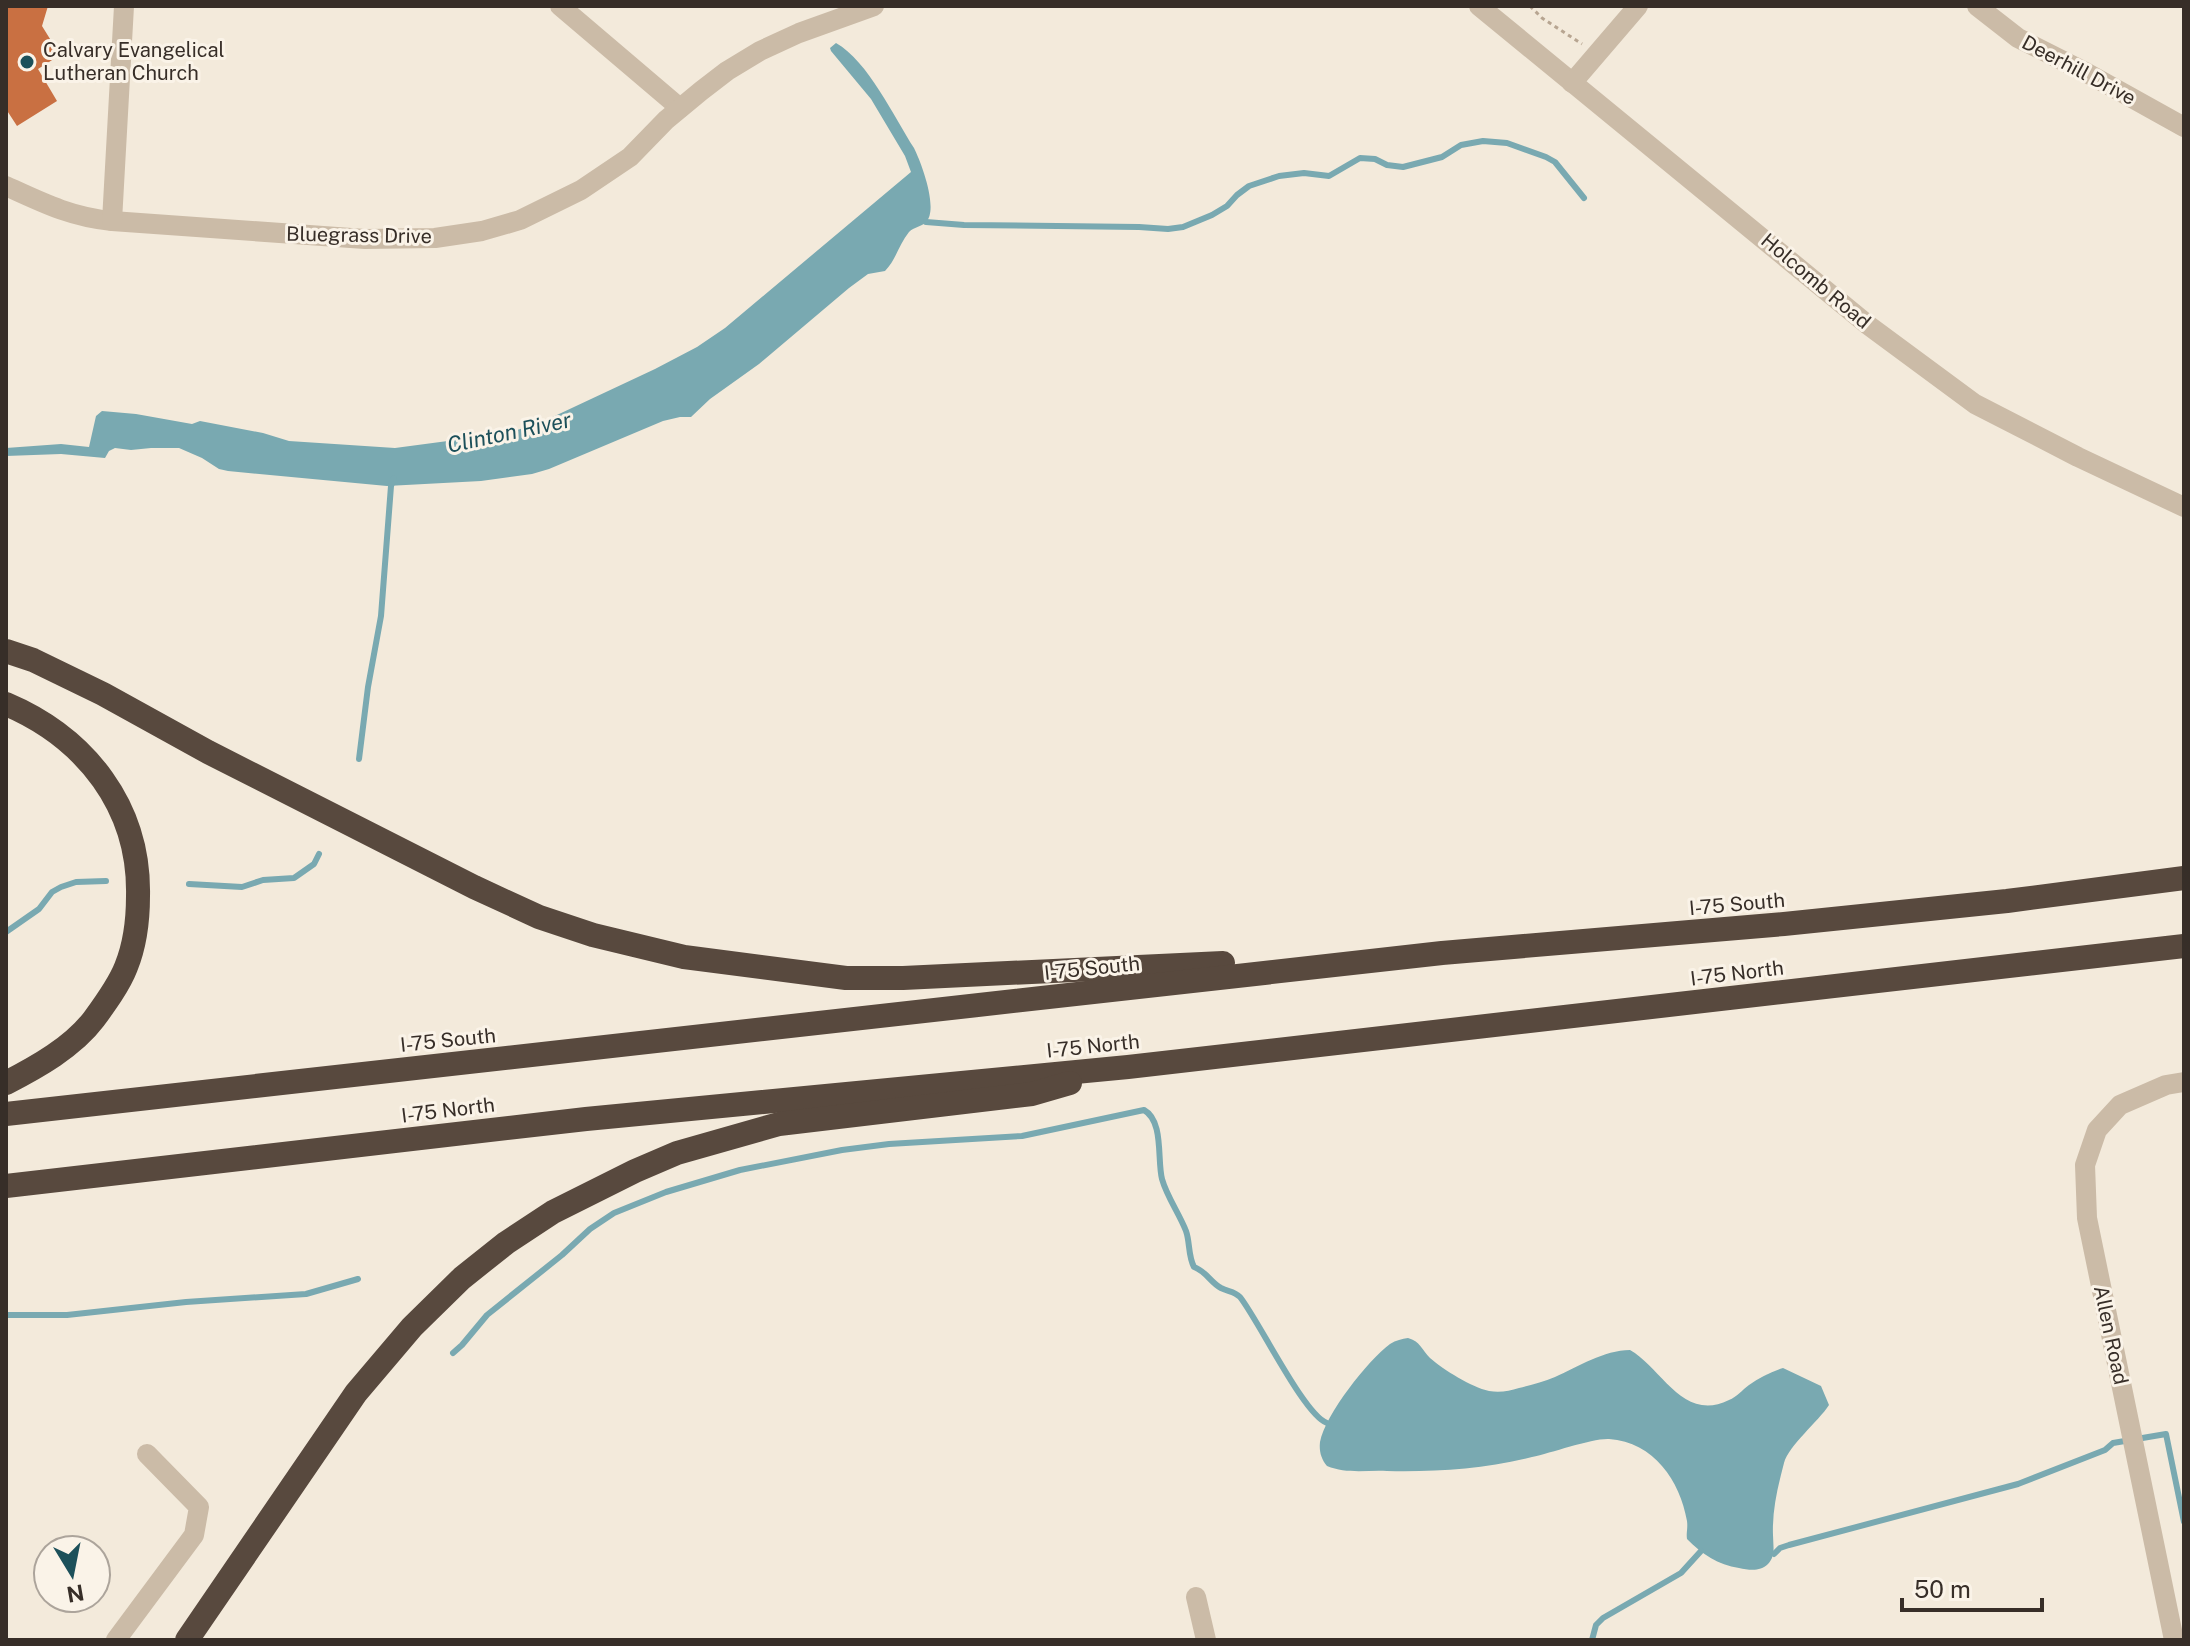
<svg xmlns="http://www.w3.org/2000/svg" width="2190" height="1646" viewBox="0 0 2190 1646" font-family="'Public Sans',sans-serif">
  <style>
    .water { fill: #79a9b1 }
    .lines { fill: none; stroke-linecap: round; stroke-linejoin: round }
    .stream { stroke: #79a9b1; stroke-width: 6 }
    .building { fill: #c97042 }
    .path { stroke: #b7a591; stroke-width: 3; stroke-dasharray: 4 4; stroke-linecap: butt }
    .minor { stroke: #cbbba7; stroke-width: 20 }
    .highway { stroke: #58493e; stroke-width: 24 }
    .poi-dot { fill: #1c505a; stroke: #faf3e8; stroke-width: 3 }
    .labels { text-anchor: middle; stroke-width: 6; stroke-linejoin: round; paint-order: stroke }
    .poi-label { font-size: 20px; fill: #372e28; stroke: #faf3e8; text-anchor: start }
    .street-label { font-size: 20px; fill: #372e28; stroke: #faf3e8 }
    .water-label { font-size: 22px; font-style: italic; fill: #1c505a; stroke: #faf3e8 }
  </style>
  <rect width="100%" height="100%" fill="#f3eadb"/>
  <!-- water -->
  <g class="water">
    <path d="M836,43C868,61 894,117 914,148C921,162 939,209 926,222C921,227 914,227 909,232C899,244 896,260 885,271L868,274L849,288L759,364L710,399L691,417H680L663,421L549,469L532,474L481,481L387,486L228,471L219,469L202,458L179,448H151L131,450L115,448L109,451L105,458L61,454L6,456V448L61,444L89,447L96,416L102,411L136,414L192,424L200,421L263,433L289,441L395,448L508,433L542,422L655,369L697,347L725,328L911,172L905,156L871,99L831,51L830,48Z"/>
    <path d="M1408,1338C1420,1341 1422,1350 1430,1358C1444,1370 1471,1387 1489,1391C1500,1393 1509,1391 1519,1388C1531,1385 1543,1382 1555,1377C1578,1367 1604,1350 1630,1350C1662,1368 1683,1423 1729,1400C1737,1397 1742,1390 1749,1385C1759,1378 1771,1372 1783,1368L1821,1386L1829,1405C1818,1422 1789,1445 1784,1463C1778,1486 1772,1510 1773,1535C1773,1545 1776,1556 1768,1564C1760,1572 1749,1570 1739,1568C1718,1565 1702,1554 1687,1539C1686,1533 1688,1528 1687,1521C1680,1481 1654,1442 1609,1439C1593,1438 1551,1453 1532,1457C1484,1469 1436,1472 1387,1471C1366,1470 1346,1474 1327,1466C1321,1459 1319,1451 1320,1442C1325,1415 1368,1360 1390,1344C1396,1340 1402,1339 1408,1338Z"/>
  </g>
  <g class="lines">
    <!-- stream -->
    <g class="stream">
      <path d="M926,222L964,225L1139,227L1168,229L1183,227L1212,215L1227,206L1237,195L1249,186L1279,176L1304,173L1329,176L1360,158L1375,159L1387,165L1403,167L1442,157L1461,145L1483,141L1507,143L1546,157L1555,162L1584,198"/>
      <path d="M359,759L368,687L381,616L391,486L394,478"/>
      <path d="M189,884L242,887L263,880L294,878L314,864L319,854"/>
      <path d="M6,932L39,909L52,892L61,887L76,882L106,881"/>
      <path d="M6,1315H67L186,1302L306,1294L358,1279"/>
      <path d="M453,1353L462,1345L487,1315L562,1255L590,1229L614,1213L666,1192L740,1170L842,1150L889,1144L1022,1136L1144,1110C1164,1121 1157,1160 1162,1179C1167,1197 1179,1213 1186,1231C1190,1242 1188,1256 1194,1267C1206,1271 1210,1282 1221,1288C1229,1292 1234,1291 1240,1297C1259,1321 1304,1415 1327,1423"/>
      <path d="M1774,1554L1780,1548L1789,1545L2018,1484L2105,1450L2113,1443L2166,1434L2184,1522"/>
      <path d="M1592,1640L1596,1625L1603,1618L1681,1573L1701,1551"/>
    </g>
  </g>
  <!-- building -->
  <path class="building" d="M6,6H48L42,26L60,55L38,69L57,101L17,126L6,109Z"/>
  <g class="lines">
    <!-- path -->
    <path class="path" d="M1530,6L1542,18L1582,44"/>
    <!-- minor -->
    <g class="minor">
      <path d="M560,6L680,108"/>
      <path d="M1479,6L1868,325L1975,404L2078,457L2184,507"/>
      <path d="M1977,6L2018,38L2087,73L2184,127"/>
      <path d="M1572,83L1638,6"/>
      <path d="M6,186C43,203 71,217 112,221L365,239L435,238L482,231L520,220L581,190L630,157L666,120L701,91L727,71L760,51L799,33L874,6"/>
      <path d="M112,221L124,6"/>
      <path d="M1196,1597L1206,1640"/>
      <path d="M116,1640L194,1535L199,1507L147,1454"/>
      <path d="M2174,1640L2087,1218L2085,1165L2097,1130L2120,1105L2166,1085L2184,1082"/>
    </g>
    <!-- highway -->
    <g class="highway">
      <path d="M6,651L33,660L103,694L208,752L474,887L539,917L593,935L684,957L846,978H903L1223,963"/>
      <path d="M6,704C86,738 140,807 138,896C138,920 135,945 126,967C119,985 105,1004 94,1019C73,1047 37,1067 6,1083"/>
      <path d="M6,1114L1442,953L1784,924L2007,901L2184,878"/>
      <path d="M6,1186L586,1119L1128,1067L2184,946"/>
      <path d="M187,1640L356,1393L412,1327L462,1278L506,1243L553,1212L635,1171L677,1153L779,1124L1032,1094L1070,1083"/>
    </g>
  </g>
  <!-- markers -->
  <circle class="poi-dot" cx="27" cy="62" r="8"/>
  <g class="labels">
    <!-- poi labels -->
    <g class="poi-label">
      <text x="43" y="57">Calvary Evangelical<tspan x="43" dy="23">Lutheran Church</tspan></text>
    </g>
    <!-- street labels -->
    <g class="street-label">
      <text transform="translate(2079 70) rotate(28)" y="7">Deerhill Drive</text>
      <text transform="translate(359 235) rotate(1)" y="7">Bluegrass Drive</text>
      <text transform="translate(1816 281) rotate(40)" y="7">Holcomb Road</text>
      <text transform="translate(1737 904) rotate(-5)" y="7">I-75 South</text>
      <text transform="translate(1092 968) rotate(-6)" y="7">I-75 South</text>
      <text transform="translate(1737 973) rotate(-7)" y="7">I-75 North</text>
      <text transform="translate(448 1040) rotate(-6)" y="7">I-75 South</text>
      <text transform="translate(1093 1046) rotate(-6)" y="7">I-75 North</text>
      <text transform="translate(448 1110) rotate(-7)" y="7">I-75 North</text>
      <text transform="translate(2111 1335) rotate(78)" y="7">Allen Road</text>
    </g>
    <!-- water labels -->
    <g class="water-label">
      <text transform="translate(509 432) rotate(-12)" y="8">Clinton River</text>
    </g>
  </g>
  <!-- border -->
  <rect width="2190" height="1646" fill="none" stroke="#372e28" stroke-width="16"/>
  <!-- north arrow -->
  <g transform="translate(72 1574) rotate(170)"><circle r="38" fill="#faf3e8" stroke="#aca49b" stroke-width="2"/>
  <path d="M0-6L14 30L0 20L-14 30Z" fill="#1c505a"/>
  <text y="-12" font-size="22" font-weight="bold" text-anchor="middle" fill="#372e28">N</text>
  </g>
  <!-- scale -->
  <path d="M1902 1598v12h140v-12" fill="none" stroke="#372e28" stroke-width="4"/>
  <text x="1914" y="1598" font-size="24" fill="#372e28" stroke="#faf3e8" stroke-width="6" paint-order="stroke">50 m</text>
</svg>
